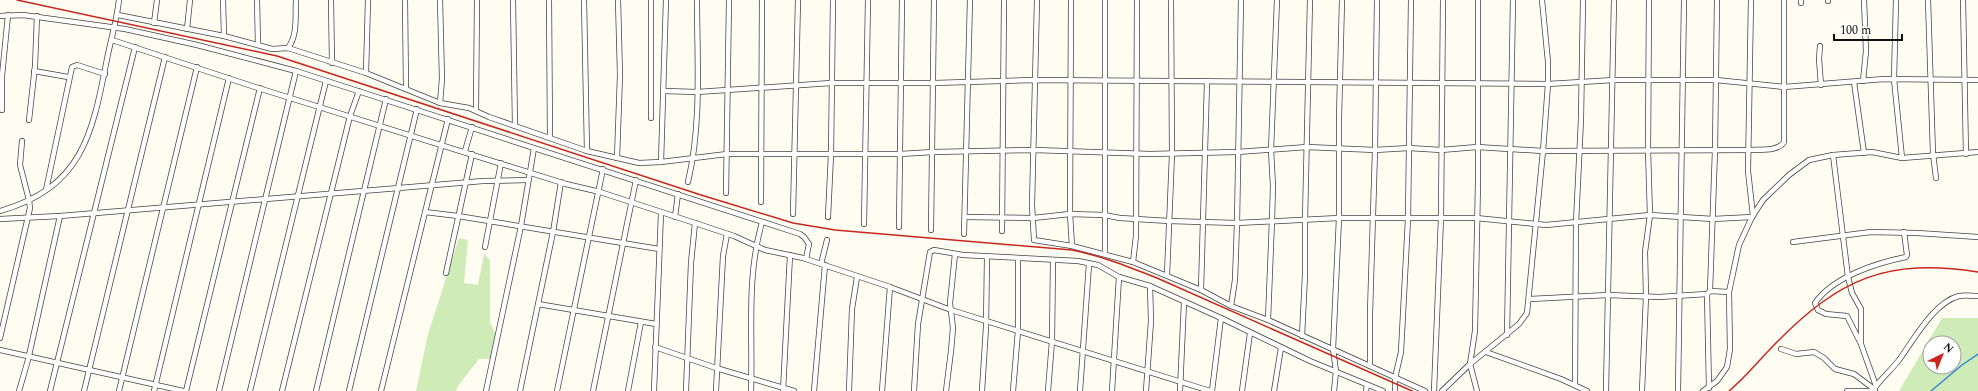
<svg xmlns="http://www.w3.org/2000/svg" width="1978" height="391" viewBox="0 0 1978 391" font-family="Spectral,serif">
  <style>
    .green { fill: #cfecb8; fill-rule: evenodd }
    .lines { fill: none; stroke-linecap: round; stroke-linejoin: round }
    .stream { stroke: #3688d5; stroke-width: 1.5 }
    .minor-casing { stroke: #424242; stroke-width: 6 }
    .minor { stroke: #fff; stroke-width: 4.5 }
    .rail { stroke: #c8251f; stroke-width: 1.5 }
  </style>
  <rect width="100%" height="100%" fill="#fffdf1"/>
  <!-- green -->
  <g class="green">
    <path d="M459,238L468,240L464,283L478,285L484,254L490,260V322L496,335L491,359H479L458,386L456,391H416L428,334Z"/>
    <path d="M1942,318H1978V391H1899ZM1930,343H1954V367H1930Z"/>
  </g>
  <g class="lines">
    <!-- stream -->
    <path class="stream" d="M1931,391L1962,365L1978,354"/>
    <defs>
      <g id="minor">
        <path d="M223,0L224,36"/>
        <path d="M257,0L258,45"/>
        <path d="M331,0L332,63"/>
        <path d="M405,0L406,88"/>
        <path d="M440,0L442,79L440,103"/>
        <path d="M513,0L515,126"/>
        <path d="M549,0L550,137"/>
        <path d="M584,0L587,151"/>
        <path d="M1037,0L1032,205L1034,240L1072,246L1133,262L1201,290L1231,306"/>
        <path d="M1071,0L1070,214L1072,246"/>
        <path d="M1241,0L1237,223L1235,280L1231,306L1268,320L1425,391"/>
        <path d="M1751,0L1748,171L1753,216"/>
        <path d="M1896,0L1894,79L1902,158"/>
        <path d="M1928,0L1933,154L1936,178"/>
        <path d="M1963,0L1966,154"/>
        <path d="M1828,1V0"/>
        <path d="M1801,3V0"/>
        <path d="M118,15L224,36L272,49L288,48L366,73L440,103L469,108L489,117L587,151L639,163L661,162L727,154H900L933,152L1035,150L1150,154L1237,152L1307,147L1375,150L1409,148L1441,150L1477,147L1543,151L1748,150C1759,149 1778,152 1784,142V87L1884,79L1978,80"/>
        <path d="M0,16L23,15L125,29L197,45L296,71L800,234L804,237L809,244L806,259"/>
        <path d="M154,23L157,0"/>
        <path d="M187,29L190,0"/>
        <path d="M112,40L255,87L566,184L600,192L695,223L734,236L765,250L803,258L890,287L951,310L1210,391"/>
        <path d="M1820,46L1819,59L1821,85"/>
        <path d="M288,48C298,35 295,16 296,0"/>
        <path d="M34,71L68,77"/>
        <path d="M366,73L368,0"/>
        <path d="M1863,81L1866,51L1864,0"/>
        <path d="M1854,82L1864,153"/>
        <path d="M664,91L697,92L831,83H934L1036,80L1548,84L1614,80H1716L1784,87V0"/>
        <path d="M476,109L477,0"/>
        <path d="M2,110V76L8,15"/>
        <path d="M651,118V0"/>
        <path d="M29,120L35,66L37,16"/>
        <path d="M465,151L472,127"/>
        <path d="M1833,155L1848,277L1852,293L1861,309V344L1876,386"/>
        <path d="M617,158L620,75L618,0"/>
        <path d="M661,162L666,0"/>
        <path d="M688,182C702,123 697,60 697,0"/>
        <path d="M46,190L72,67L77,65L105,74"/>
        <path d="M726,193L729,0"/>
        <path d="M761,202L762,0"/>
        <path d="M0,211C85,187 93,130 108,54C112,36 117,18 119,0"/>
        <path d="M425,212L458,216L659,249"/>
        <path d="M793,214L798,0"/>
        <path d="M675,217L678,194"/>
        <path d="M828,217L831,154L833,0"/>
        <path d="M965,217L1033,218L1070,214L1104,215L1120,218L1169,221L1237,223L1339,218H1476L1546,225L1650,215L1713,219L1752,217"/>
        <path d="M0,219L60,216L483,181L528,180"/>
        <path d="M864,224L868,0"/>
        <path d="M899,227L902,0"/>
        <path d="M931,230L934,0"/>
        <path d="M1002,231L1004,0"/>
        <path d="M964,234L970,0"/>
        <path d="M1793,242L1871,232L1917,233L1978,237"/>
        <path d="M485,247L501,163"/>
        <path d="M1105,254V0"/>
        <path d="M1133,262L1136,236L1137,0"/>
        <path d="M821,264L827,240"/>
        <path d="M446,273L472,154"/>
        <path d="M1167,275L1172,154L1171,0"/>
        <path d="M1201,290L1207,82"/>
        <path d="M1710,291L1715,150L1717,0"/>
        <path d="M1707,294L1709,388"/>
        <path d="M1530,299L1608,295L1659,297L1707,294L1710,291L1729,292"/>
        <path d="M538,304L656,324"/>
        <path d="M1268,320L1272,220L1273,186L1271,150L1277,0"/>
        <path d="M1507,335L1513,0"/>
        <path d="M1302,336L1305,275V220L1310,0"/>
        <path d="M0,338L30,208L29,200L20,165L22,141"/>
        <path d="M1860,342L1847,316L1826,314L1818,310L1815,303C1833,277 1876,263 1906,257L1907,255L1904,232"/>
        <path d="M655,347L716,368L794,391"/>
        <path d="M1781,349L1796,354L1814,352L1824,358L1835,369L1854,374L1874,389"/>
        <path d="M0,350L183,391"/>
        <path d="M1486,352L1561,379L1587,391"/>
        <path d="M1370,366V313L1375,150L1377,0"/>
        <path d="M1575,385L1576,223L1581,119L1583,0"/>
        <path d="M19,391L28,360L60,216"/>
        <path d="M50,391L135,47"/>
        <path d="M84,391L165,57"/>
        <path d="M119,391L197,67"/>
        <path d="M154,391L229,78"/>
        <path d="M186,391L260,88"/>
        <path d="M219,391L296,71"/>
        <path d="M250,391L326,81"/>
        <path d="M282,391L350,116L359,91"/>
        <path d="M316,391L386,99"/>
        <path d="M349,391L417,109"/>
        <path d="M381,391L448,119"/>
        <path d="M486,391L521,226L534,148"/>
        <path d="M520,391L553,232L561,182"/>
        <path d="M557,391L603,169"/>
        <path d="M593,391L636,180"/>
        <path d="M628,391L641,322"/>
        <path d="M654,391L661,213"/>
        <path d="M686,391L691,263L695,223"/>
        <path d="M716,391L723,256L727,234"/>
        <path d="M751,391C753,333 746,279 762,222"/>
        <path d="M783,391L790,255"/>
        <path d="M814,391L825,265"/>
        <path d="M849,391L852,309L857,277"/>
        <path d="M882,391L890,287"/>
        <path d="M914,391L918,324L930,252L934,250L963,255L1078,261L1098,265L1119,277L1150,286L1221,318L1310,361L1383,391"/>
        <path d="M946,391L951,351L953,328L950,303L955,254"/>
        <path d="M982,391L986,327L987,257"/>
        <path d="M1013,391L1018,331V259"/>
        <path d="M1048,391L1052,341L1053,261"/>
        <path d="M1080,391L1089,264"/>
        <path d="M1112,391L1119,277"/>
        <path d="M1146,391L1151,321L1150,286"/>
        <path d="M1180,391L1184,302"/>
        <path d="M1212,391L1221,318"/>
        <path d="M1242,391L1250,333"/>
        <path d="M1274,391L1281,348"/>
        <path d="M1334,391L1336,371L1333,349L1339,218V118L1342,0"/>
        <path d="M1366,391L1367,385"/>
        <path d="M1395,391V378L1401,352L1408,219L1411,0"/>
        <path d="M1434,391L1441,218L1443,0"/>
        <path d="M1442,391L1470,364L1519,324L1527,313L1543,151L1548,84V62L1542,0"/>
        <path d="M1477,391L1470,364L1475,331L1478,182V0"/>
        <path d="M1606,391L1614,0"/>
        <path d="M1642,391L1646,296L1645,252L1650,215L1648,150L1649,0"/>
        <path d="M1678,391L1684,0"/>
        <path d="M1703,391L1717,381L1727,367L1730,349L1729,292L1739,245L1752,217L1763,200L1789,175L1809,160L1833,155L1872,152L1902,158L1978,152"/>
        <path d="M1847,391H1875"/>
        <path d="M1873,391L1876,386C1883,377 1892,369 1899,360C1913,341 1934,302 1959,296C1965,295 1972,296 1978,296"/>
      </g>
    </defs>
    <!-- minor casing -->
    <use href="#minor" class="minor-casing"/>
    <!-- minor -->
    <use href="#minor" class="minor"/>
    <!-- rail -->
    <g class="rail">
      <path d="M17,0L277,56L701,195L793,223L835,230L1072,250C1102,256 1129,267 1157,278L1412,391"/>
      <path d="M1729,391C1746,377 1760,359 1776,343C1840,278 1887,258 1978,272"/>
    </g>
  </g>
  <!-- north arrow -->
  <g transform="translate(1942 355) rotate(43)"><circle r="19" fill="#ffffff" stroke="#9f9f9f"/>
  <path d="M0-3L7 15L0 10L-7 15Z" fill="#c8251f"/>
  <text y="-6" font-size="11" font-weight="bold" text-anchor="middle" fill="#0f0f0f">N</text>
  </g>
  <!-- scale -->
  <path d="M1834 34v6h68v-6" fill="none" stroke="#0f0f0f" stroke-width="2"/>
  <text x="1840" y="34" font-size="12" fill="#0f0f0f" stroke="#ffffff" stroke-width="3" paint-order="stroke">100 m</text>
</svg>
